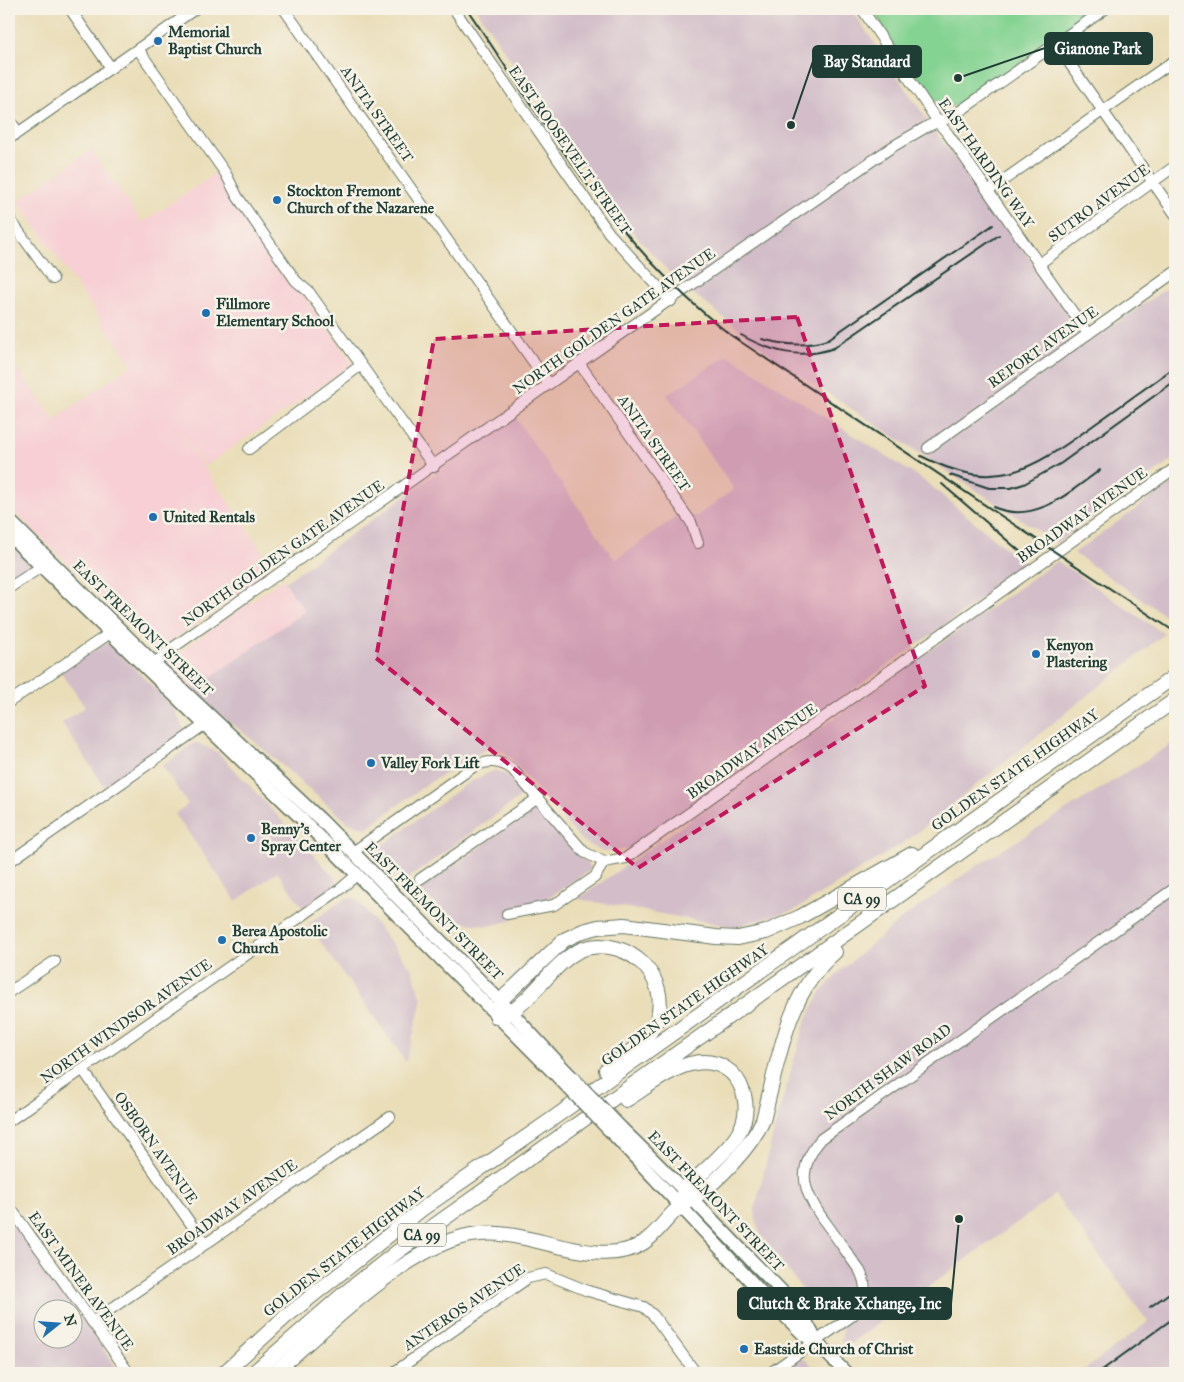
<svg xmlns="http://www.w3.org/2000/svg" width="1184" height="1382" viewBox="0 0 1184 1382" font-family="'IM FELL Great Primer',serif">
  <style>
    .built { fill: #f7cfd4 }
    .industrial { fill: #d2bdc8; fill-rule: evenodd }
    .green { fill: #84d392; stroke: #528863 }
    .lines { fill: none; stroke-linecap: round; stroke-linejoin: round }
    .minor-casing { stroke: #667563; stroke-width: 12 }
    .major-casing { stroke: #667563; stroke-width: 15 }
    .highway-casing { stroke: #667563; stroke-width: 16 }
    .minor { stroke: #fff; stroke-width: 10 }
    .major { stroke: #fff; stroke-width: 12 }
    .highway { stroke: #fff; stroke-width: 14 }
    .rail { stroke: #1f3d34; stroke-width: 2 }
    .major-bridge-casing { stroke: #667563; stroke-width: 15; stroke-linecap: butt }
    .major-bridge { stroke: #fff; stroke-width: 12 }
    .marked { fill: #c2185b; fill-opacity: 0.2; stroke: #c2185b; stroke-width: 4; stroke-dasharray: 10 6; stroke-linejoin: round }
    .poi-dot { fill: #1f6fb2; stroke: #f7f3e8; stroke-width: 2 }
    .labels { text-anchor: middle; stroke-width: 5; stroke-linejoin: round; paint-order: stroke }
    .shield { fill: #f7f3e8; stroke: #60746a; stroke-width: 1 }
    .shield-label { font-size: 14px; font-weight: bold; fill: #1f3d34 }
    .poi-label { font-size: 15px; font-weight: bold; fill: #1f3d34; stroke: #f7f3e8; text-anchor: start }
    .street-label { font-size: 15px; fill: #1f3d34; stroke: #f7f3e8 }
    .leader { fill: none; stroke: #1f3d34; stroke-width: 2 }
    .callout-dot { fill: #1f3d34; stroke: #f7f3e8; stroke-width: 2 }
    .callout { fill: #1f3d34; stroke: #1f3d34; stroke-width: 2 }
    .callout-label { font-size: 16px; text-anchor: middle; font-weight: bold; fill: #fff }
  </style>
  <rect width="100%" height="100%" fill="#f7f3e8"/>
  <filter id="ink" filterUnits="userSpaceOnUse"><feTurbulence type="fractalNoise" baseFrequency=".02" numOctaves="2"/><feDisplacementMap in="SourceGraphic" scale="10" xChannelSelector="R" yChannelSelector="G"/><feConvolveMatrix kernelMatrix="1 2 1 2 8 2 1 2 1" color-interpolation-filters="sRGB"/></filter>
  <filter id="wash" filterUnits="userSpaceOnUse"><feTurbulence type="fractalNoise" baseFrequency=".0096" numOctaves="4" result="noise"/><feDisplacementMap in="SourceGraphic" scale="20" xChannelSelector="R" yChannelSelector="G"/><feGaussianBlur stdDeviation="1.12" result="paint"/><feColorMatrix in="noise" values="0 0 0 0 0 0 0 0 0 0 0 0 0 0 0 0 0 1.4 0 .05"/><feComposite in="paint" operator="in"/></filter>
  <g filter="url(#wash)">
    <rect width="100%" height="100%" fill="#eadeb9"/>
    <!-- built -->
    <g class="built">
      <path d="M91,150L142,223L216,173L353,364L205,466L166,413L275,569L164,647L155,648L9,507V357L54,420L132,365L18,201Z"/>
      <path d="M283,579L305,611L190,692L170,674L165,662Z"/>
    </g>
    <!-- industrial -->
    <g class="industrial">
      <path d="M476,9H851L938,136L1091,341L1175,282V458L1057,543L780,362L676,280L614,211Z"/>
      <path d="M728,355L926,482L1027,566L630,849L603,852L582,841L505,752L490,747L427,784L366,828L347,822L253,740L190,692L305,611L285,582L515,417L615,560L676,517L697,516L734,489L667,395Z"/>
      <path d="M1175,481V622L1074,553Z"/>
      <path d="M9,544L31,565L9,579Z"/>
      <path d="M1057,561L1164,634L909,839L795,910L733,927L578,899Z"/>
      <path d="M107,641L173,707L185,731L104,786L62,723L85,707L61,672Z"/>
      <path d="M195,742L219,753L337,880L336,886L304,909L277,872L236,901L175,814L188,804L162,766Z"/>
      <path d="M1175,742V1373H1081L1148,1322L1055,1195L844,1348L841,1339L843,1331L833,1319L820,1313L761,1235L756,1222L755,1209L775,1126L805,1022L821,992L839,972L900,920L972,869Z"/>
      <path d="M495,770L506,775L523,795L406,880L380,857L381,846L466,784Z"/>
      <path d="M534,808L592,869L537,905L511,910L513,920L488,926L467,923L448,915L419,890Z"/>
      <path d="M346,898L356,899L412,969L422,1000L406,1062L308,924Z"/>
      <path d="M9,1216L120,1373H9ZM42,1310H72V1340H42Z"/>
      <path d="M804,1359L822,1373H779L797,1361Z"/>
    </g>
    <!-- green -->
    <path class="green" d="M873,9H1098L961,104L942,108L898,52Z"/>
  </g>
  <g filter="url(#ink)">
    <g class="lines">
      <defs>
        <g id="minor">
          <path d="M70,9L111,68"/>
          <path d="M284,9L549,384"/>
          <path d="M454,9L609,233L671,301"/>
          <path d="M862,9L938,122L948,134L1088,334"/>
          <path d="M1056,44L1175,214"/>
          <path d="M138,49L226,174L237,196L296,281L309,292L434,467"/>
          <path d="M9,119L18,132"/>
          <path d="M9,139L195,9"/>
          <path d="M988,191L1175,60"/>
          <path d="M9,218L53,279"/>
          <path d="M1039,264L1175,166"/>
          <path d="M579,363L691,522L698,543"/>
          <path d="M928,448L1175,272"/>
          <path d="M249,449L361,365"/>
          <path d="M9,588L47,563"/>
          <path d="M150,667L171,649L629,328L892,147L928,126L953,116L1105,9"/>
          <path d="M9,702L116,629"/>
          <path d="M353,852L473,767C487,760 501,760 513,770L584,852L604,862L626,858L1175,468"/>
          <path d="M9,862L204,725"/>
          <path d="M420,879L538,798"/>
          <path d="M507,914L554,905L595,877L604,862"/>
          <path d="M9,992L55,961"/>
          <path d="M83,1070L205,1244"/>
          <path d="M9,1121L339,890L358,874"/>
          <path d="M9,1206L129,1373"/>
          <path d="M92,1322L390,1117"/>
          <path d="M393,1373L528,1278L546,1274L588,1291L644,1307L654,1316L696,1373"/>
          <path d="M770,1373L852,1316C866,1303 868,1287 860,1271C849,1256 839,1241 828,1226C805,1195 793,1172 821,1139L1175,888"/>
        </g>
        <g id="major">
          <path d="M9,520L154,663L321,820L511,1012L565,1070"/>
          <path d="M9,535L300,817L559,1078"/>
          <path d="M622,1129C666,1171 708,1215 750,1259C774,1284 804,1309 816,1342"/>
          <path d="M614,1135L761,1292L804,1335L816,1342L846,1373"/>
        </g>
        <g id="highway">
          <path d="M497,1017L500,1001L564,940L583,931L598,927L624,925L716,937L738,938L766,932L800,917L912,854"/>
          <path d="M497,1017C501,1015 507,1014 511,1012C535,997 559,955 586,948C628,937 671,977 657,1019C650,1040 623,1057 606,1070"/>
          <path d="M626,1100C653,1084 692,1048 725,1068C735,1074 740,1082 743,1092C755,1129 724,1152 700,1175C695,1179 687,1185 684,1191C682,1195 682,1201 681,1206"/>
          <path d="M224,1373L284,1318L422,1209L548,1122L1175,676"/>
          <path d="M253,1373L341,1296L397,1252L1175,700"/>
          <path d="M274,1373C322,1331 393,1261 452,1240C469,1234 490,1232 508,1235C548,1240 606,1267 643,1243C658,1233 667,1216 681,1206C685,1203 690,1201 694,1198C719,1180 751,1147 763,1120C779,1060 786,994 835,952"/>
        </g>
      </defs>
      <!-- minor casing -->
      <use href="#minor" class="minor-casing"/>
      <!-- major casing -->
      <use href="#major" class="major-casing"/>
      <!-- highway casing -->
      <use href="#highway" class="highway-casing"/>
      <!-- minor -->
      <use href="#minor" class="minor"/>
      <!-- major -->
      <use href="#major" class="major"/>
      <!-- highway -->
      <use href="#highway" class="highway"/>
      <!-- rail -->
      <g class="rail">
        <path d="M467,9C546,125 618,249 732,336L1175,632"/>
        <path d="M741,335C771,352 801,360 834,348L999,235"/>
        <path d="M762,339C783,345 806,347 827,340L993,225"/>
        <path d="M921,456C995,494 1030,471 1091,427C1119,407 1147,387 1175,367"/>
        <path d="M950,475L989,488H1011L1024,484L1060,464L1175,381"/>
        <path d="M942,484L1023,554"/>
        <path d="M993,507C1035,525 1068,493 1100,470"/>
        <path d="M1150,1307L1175,1289"/>
        <path d="M1098,1373L1175,1317"/>
      </g>
      <defs>
        <g id="major-bridge">
          <path d="M565,1070L622,1129"/>
          <path d="M559,1078L614,1135"/>
        </g>
      </defs>
      <!-- major-bridge casing -->
      <use href="#major-bridge" class="major-bridge-casing"/>
      <!-- major-bridge -->
      <use href="#major-bridge" class="major-bridge"/>
    </g>
  </g>
  <!-- marked area -->
  <path class="marked" d="M797,317L925,686L638,868L376,658L434,339Z"/>
  <!-- markers -->
  <g class="poi-dot">
    <circle cx="158" cy="41" r="5"/>
    <circle cx="277" cy="200" r="5"/>
    <circle cx="206" cy="313" r="5"/>
    <circle cx="153" cy="517" r="5"/>
    <circle cx="1036" cy="654" r="5"/>
    <circle cx="371" cy="763" r="5"/>
    <circle cx="251" cy="838" r="5"/>
    <circle cx="222" cy="940" r="5"/>
    <circle cx="744" cy="1349" r="5"/>
  </g>
  <g class="labels">
    <!-- shield labels -->
    <g class="shield">
      <rect x="838" y="887.5" width="48" height="23" rx="4"/>
      <rect x="398" y="1223.5" width="48" height="23" rx="4"/>
    </g>
    <g class="shield-label">
      <text x="862" y="904">CA 99</text>
      <text x="422" y="1240">CA 99</text>
    </g>
    <!-- poi labels -->
    <g class="poi-label">
      <text x="168" y="37">Memorial<tspan x="168" dy="17">Baptist Church</tspan></text>
      <text x="287" y="196">Stockton Fremont<tspan x="287" dy="17">Church of the Nazarene</tspan></text>
      <text x="216" y="309">Fillmore<tspan x="216" dy="17">Elementary School</tspan></text>
      <text x="163" y="522">United Rentals</text>
      <text x="1046" y="650">Kenyon<tspan x="1046" dy="17">Plastering</tspan></text>
      <text x="381" y="768">Valley Fork Lift</text>
      <text x="261" y="834">Benny's<tspan x="261" dy="17">Spray Center</tspan></text>
      <text x="232" y="936">Berea Apostolic<tspan x="232" dy="17">Church</tspan></text>
      <text x="754" y="1354">Eastside Church of Christ</text>
    </g>
    <!-- street labels -->
    <g class="street-label">
      <text transform="translate(377 114) rotate(55)" y="5">ANITA STREET</text>
      <text transform="translate(570 150) rotate(55)" y="5">EAST ROOSEVELT STREET</text>
      <text transform="translate(986 163) rotate(55)" y="5">EAST HARDING WAY</text>
      <text transform="translate(1099 203) rotate(-36)" y="5">SUTRO AVENUE</text>
      <text transform="translate(614 321) rotate(-35)" y="5">NORTH GOLDEN GATE AVENUE</text>
      <text transform="translate(1043 347) rotate(-35)" y="5">REPORT AVENUE</text>
      <text transform="translate(654 443) rotate(55)" y="5">ANITA STREET</text>
      <text transform="translate(1082 515) rotate(-35)" y="5">BROADWAY AVENUE</text>
      <text transform="translate(283 553) rotate(-35)" y="5">NORTH GOLDEN GATE AVENUE</text>
      <text transform="translate(143 628) rotate(44)" y="5">EAST FREMONT STREET</text>
      <text transform="translate(752 751) rotate(-35)" y="5">BROADWAY AVENUE</text>
      <text transform="translate(1015 770) rotate(-35)" y="5">GOLDEN STATE HIGHWAY</text>
      <text transform="translate(434 911) rotate(45)" y="5">EAST FREMONT STREET</text>
      <text transform="translate(685 1005) rotate(-35)" y="5">GOLDEN STATE HIGHWAY</text>
      <text transform="translate(126 1021) rotate(-35)" y="5">NORTH WINDSOR AVENUE</text>
      <text transform="translate(888 1072) rotate(-36)" y="5">NORTH SHAW ROAD</text>
      <text transform="translate(156 1148) rotate(55)" y="5">OSBORN AVENUE</text>
      <text transform="translate(716 1201) rotate(46)" y="5">EAST FREMONT STREET</text>
      <text transform="translate(232 1207) rotate(-35)" y="5">BROADWAY AVENUE</text>
      <text transform="translate(344 1252) rotate(-38)" y="5">GOLDEN STATE HIGHWAY</text>
      <text transform="translate(81 1281) rotate(54)" y="5">EAST MINER AVENUE</text>
      <text transform="translate(464 1307) rotate(-34)" y="5">ANTEROS AVENUE</text>
    </g>
  </g>
  <!-- callouts -->
  <path class="leader" d="M958 78L1045 48M791 125L813 61M959 1219L951 1304"/>
  <g class="callout-dot">
    <circle cx="958" cy="78" r="5"/>
    <circle cx="791" cy="125" r="5"/>
    <circle cx="959" cy="1219" r="5"/>
  </g>
  <g class="callout">
    <rect x="1045" y="33" width="107" height="31" rx="5"/>
    <rect x="813" y="46" width="108" height="31" rx="5"/>
    <rect x="738" y="1288" width="213" height="31" rx="5"/>
  </g>
  <g class="callout-label">
    <text x="1098" y="54">Gianone Park</text>
    <text x="867" y="67">Bay Standard</text>
    <text x="845" y="1309">Clutch &amp; Brake Xchange, Inc</text>
  </g>
  <!-- margin -->
  <rect width="1184" height="1382" fill="none" stroke="#f7f3e8" stroke-width="30"/>
  <!-- north arrow -->
  <g transform="translate(58 1324) rotate(73)"><circle r="24" fill="#f7f3e8" stroke="#a1aaa0"/>
  <path d="M0-4L9 19L0 12L-9 19Z" fill="#1f6fb2"/>
  <text y="-8" font-size="14" font-weight="bold" text-anchor="middle" fill="#1f3d34">N</text>
  </g>
</svg>
